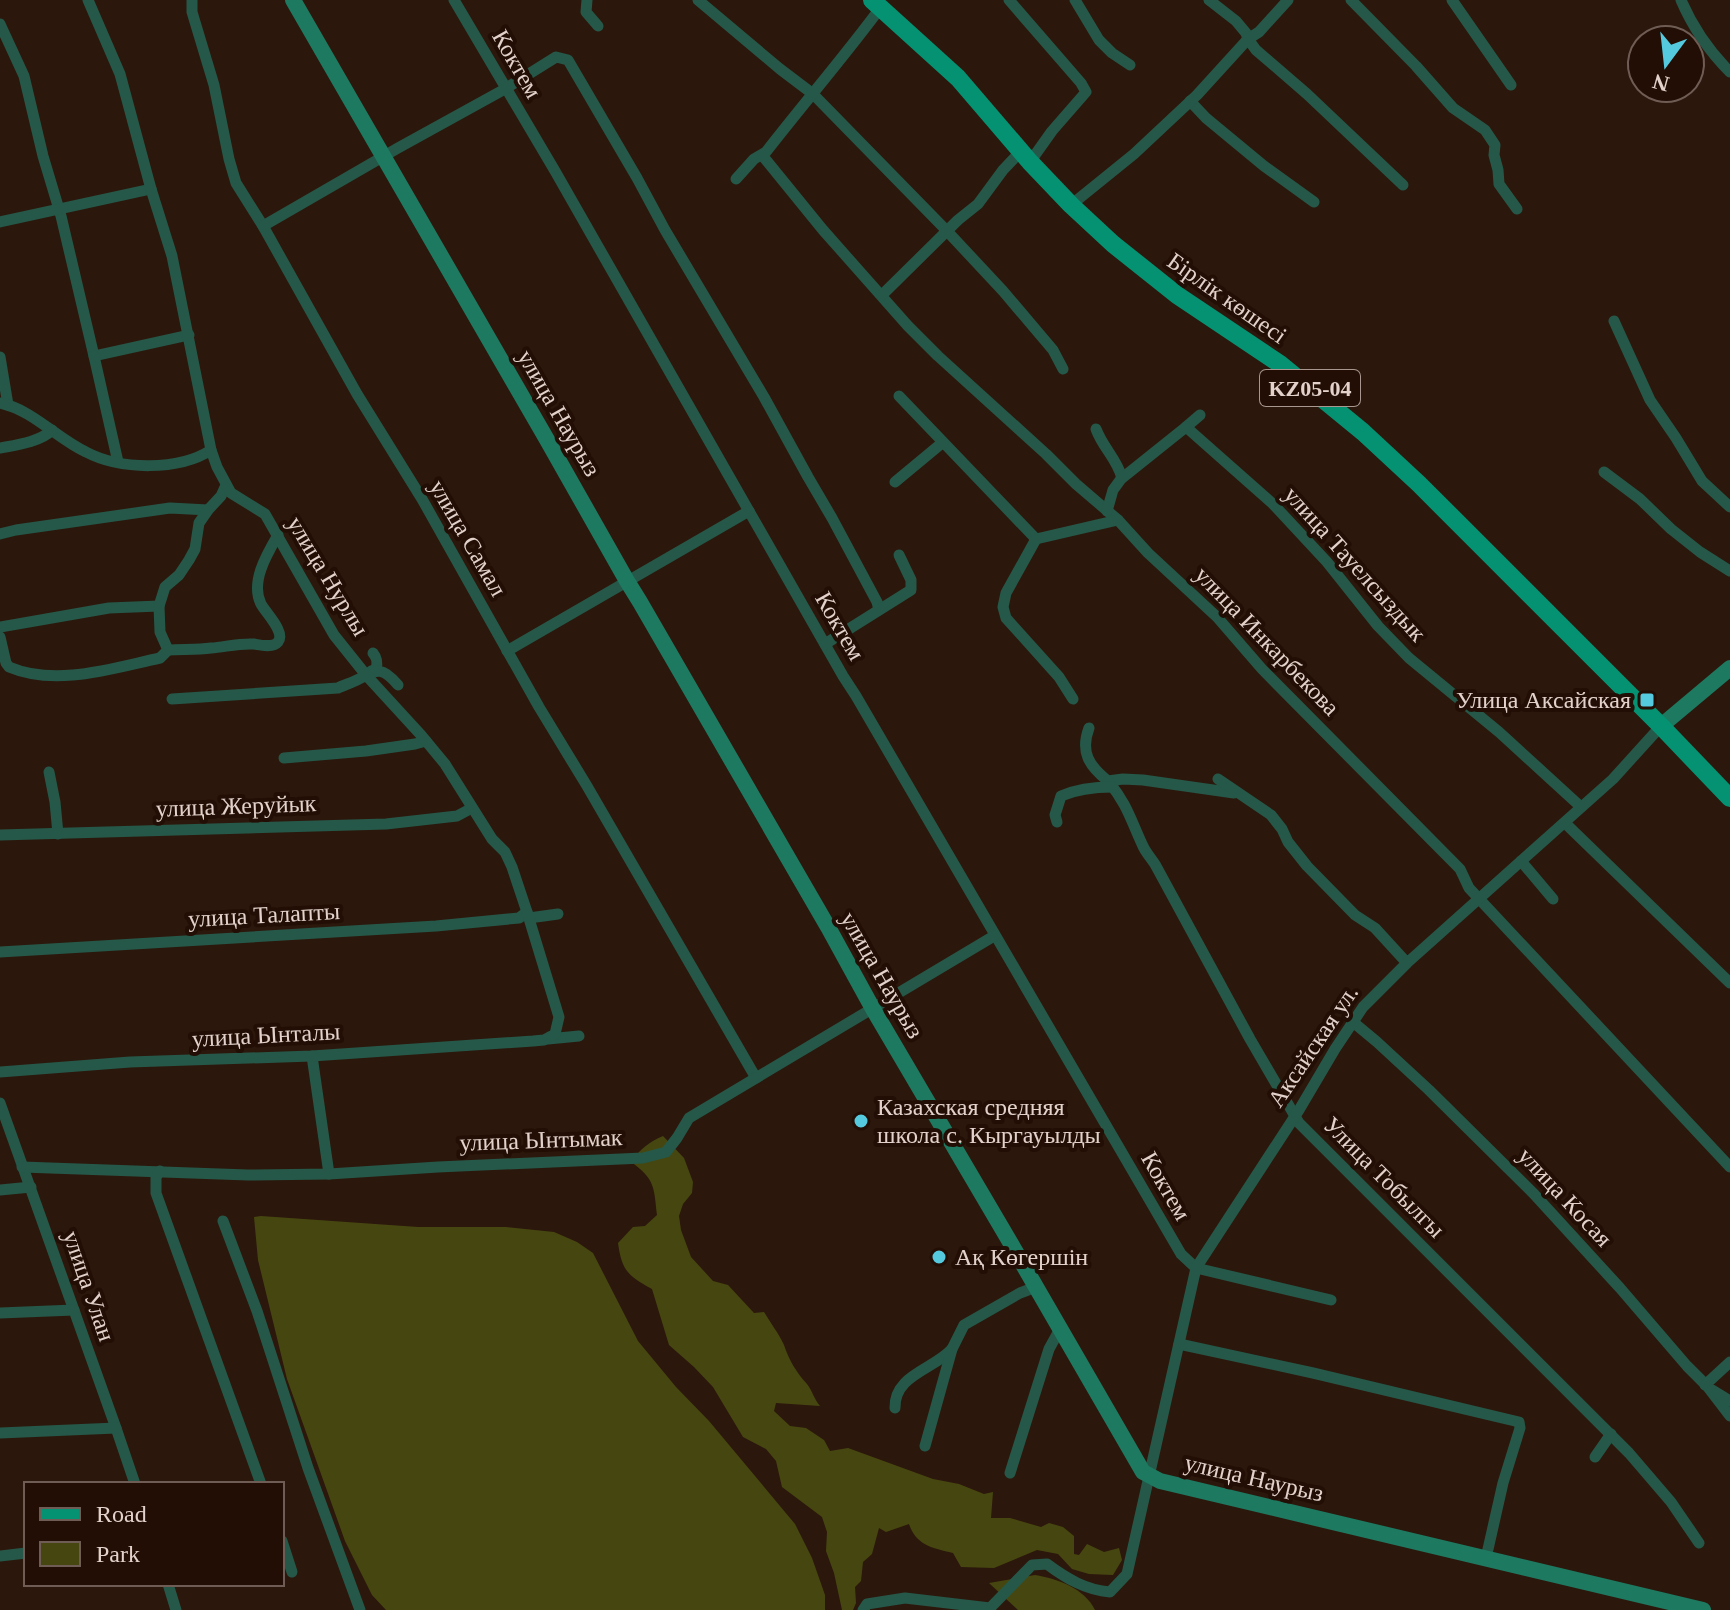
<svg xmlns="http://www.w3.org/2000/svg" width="1730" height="1610" viewBox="0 0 1730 1610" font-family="Georgia,serif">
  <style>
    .green { fill: #464710 }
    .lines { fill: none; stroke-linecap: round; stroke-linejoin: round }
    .street { stroke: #255848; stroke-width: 11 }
    .secondary { stroke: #1d7960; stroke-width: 16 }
    .primary { stroke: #049272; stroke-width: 18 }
    .poi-dot { fill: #55cadf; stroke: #220e04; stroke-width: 3 }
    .labels { text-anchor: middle; stroke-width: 8; stroke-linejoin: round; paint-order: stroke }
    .shield { fill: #220e04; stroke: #a8978f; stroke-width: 2 }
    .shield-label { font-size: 22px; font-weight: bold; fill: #e2d2cb }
    .street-label { font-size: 24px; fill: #e2d2cb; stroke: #220e04 }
    .poi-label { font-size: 24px; fill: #e2d2cb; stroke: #220e04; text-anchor: start }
  </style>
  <rect width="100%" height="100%" fill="#2c170c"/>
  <!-- green -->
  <g class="green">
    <path d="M663,1136L684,1158L693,1182L692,1193L683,1204L679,1216L681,1230L691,1257L713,1281L728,1285L754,1313L764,1312C770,1322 779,1334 784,1345C789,1360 796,1372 807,1384C812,1390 814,1399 820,1406L776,1403L774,1411L790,1426L806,1428L824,1440L830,1451L848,1448L933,1479L959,1484L984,1494L993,1492L991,1518H1010L1041,1527L1049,1523L1063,1527L1074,1536V1554L1079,1555L1087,1544L1104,1552L1119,1548L1122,1560L1113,1575L1089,1574L1072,1569L1058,1554L1037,1550L994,1568L961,1567L953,1553C932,1548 916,1545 909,1524L886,1532L879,1528L872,1554L863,1562L861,1581L855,1587L856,1603L853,1610H842L834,1573L826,1551L827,1532L822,1517L782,1487L776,1461L766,1449L743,1437L713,1387L694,1367L669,1345L652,1289C628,1276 622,1271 618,1243L633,1227L645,1226L657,1215C654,1187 655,1179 631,1162C640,1149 649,1142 663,1136Z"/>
    <path d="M261,1216L418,1227H506L554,1232L577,1242L593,1253L638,1341L676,1387L709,1421L795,1524L812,1558L825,1595V1610H386L372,1595L345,1541L287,1379L258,1260L254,1217Z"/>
    <path d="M1035,1575C1058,1579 1084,1588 1095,1610H1018L989,1583Z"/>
  </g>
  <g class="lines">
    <!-- street -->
    <g class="street">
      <path d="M192,0V12L214,85L229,159L236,183L263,226L357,394L422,499L539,707L587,786L756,1078"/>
      <path d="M454,0L555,171L843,676L856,696L1181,1254L1196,1268L1331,1300"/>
      <path d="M587,0L586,12L598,26"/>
      <path d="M698,0L780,69L813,94L947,231L1003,291L1053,350L1063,369"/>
      <path d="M1009,0L1081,83L1086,92L1052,131L1030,162"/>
      <path d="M1075,0L1099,40L1112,53L1130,65"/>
      <path d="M1209,0L1236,21L1246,33L1248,39L1256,50L1307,94L1403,185"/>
      <path d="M1351,0L1416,66L1453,108L1485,130L1495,145L1494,155L1498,170L1499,184L1517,209"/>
      <path d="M1452,0L1511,85"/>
      <path d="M1681,0C1693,28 1709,51 1730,72"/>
      <path d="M0,24L24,76L43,156L61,216L94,356L189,335"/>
      <path d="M1190,101L1206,118L1264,166L1314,202"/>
      <path d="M762,155L823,230L908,326L938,356L1046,454L1076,484L1118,520L1148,553L1217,617L1262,669L1460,869L1469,888L1730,1167"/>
      <path d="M736,179L754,159L766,152C804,103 844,57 881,7"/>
      <path d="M1071,205L1134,154L1197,95L1248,39L1259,32L1288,0"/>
      <path d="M0,222L151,189"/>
      <path d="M263,226L398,148L505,89L556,57L568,60L637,178L665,230L764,397L808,477L832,518L877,602L879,610"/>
      <path d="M882,295L958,220L978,204L1003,170L1020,152"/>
      <path d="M1614,321L1650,400L1676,438L1702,481L1730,507"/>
      <path d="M94,356L118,462"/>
      <path d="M0,357L8,405"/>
      <path d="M899,396L1036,539"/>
      <path d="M0,403C33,410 56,438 86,452C120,470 179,471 211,450"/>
      <path d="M1186,427L1200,415"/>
      <path d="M1096,429C1103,448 1117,459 1122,478"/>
      <path d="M0,448C16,445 40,442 52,430"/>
      <path d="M1604,472L1640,499L1671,529L1700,552L1730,571"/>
      <path d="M895,482L942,443"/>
      <path d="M1107,511L1113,490L1121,479L1186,427L1273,504L1327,562L1378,626L1409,658L1499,732L1581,807"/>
      <path d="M0,534L16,530L170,508L208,510"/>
      <path d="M0,627L109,608L159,606"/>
      <path d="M0,637L6,663L9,667C56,687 113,668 160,658L168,650L160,632L159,606L165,587L179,575L189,560L195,549L199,523L208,510L221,496L226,485"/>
      <path d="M825,644L911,590V580L899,555"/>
      <path d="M168,650C182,649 197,650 211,648C225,647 239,643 254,644C260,645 273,648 278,642C286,632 265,612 261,604C250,582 267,554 278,535"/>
      <path d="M507,651L749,511"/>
      <path d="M371,671L376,669C378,662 377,658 373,653"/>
      <path d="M172,699L338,688C344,685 351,683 357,680C377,670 381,665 398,685"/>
      <path d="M1073,699L1059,677L1006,618L1003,607L1006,593L1036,539L1118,520"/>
      <path d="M1089,728C1080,752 1089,766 1108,781L1123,779L1143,780L1234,793"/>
      <path d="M284,758L366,751L415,744L426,741"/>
      <path d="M49,772L55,802L58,834"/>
      <path d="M1218,779L1271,815L1282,829L1288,842L1307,866L1355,915L1375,928L1407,963"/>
      <path d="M1108,781C1127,804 1130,818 1142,844C1145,852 1152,859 1156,866L1250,1039L1299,1123L1629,1453L1671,1502L1699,1543"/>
      <path d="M1057,822L1055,815L1061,796C1077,789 1096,787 1113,787"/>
      <path d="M1565,823L1730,983"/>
      <path d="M0,835L386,824L457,816L472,808"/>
      <path d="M1521,861L1553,899"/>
      <path d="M529,918L558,914"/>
      <path d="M0,952L436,926L519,918L527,912"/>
      <path d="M1353,1022L1377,1042L1429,1090L1534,1194L1620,1288L1687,1366L1707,1386L1730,1416"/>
      <path d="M548,1039L579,1036"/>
      <path d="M312,1056L329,1174"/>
      <path d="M0,1072L130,1062L312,1056L533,1041L544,1040L555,1034L559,1017L527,912L512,867L505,852L492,839L445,764L421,735L366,675L334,635L265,514L231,493L217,467L211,450L172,256L151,189L120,74L88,0"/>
      <path d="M0,1103L116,1428L135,1484"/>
      <path d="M22,1167L248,1175L329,1174L438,1167L643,1158L666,1152L677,1138L689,1118L994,936"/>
      <path d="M160,1171L156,1177V1193L261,1484"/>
      <path d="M0,1190L31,1187"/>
      <path d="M223,1221L257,1311L308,1468L360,1610"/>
      <path d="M0,1313L74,1310"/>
      <path d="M1179,1344L1313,1373L1519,1422L1520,1428L1503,1483L1486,1558"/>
      <path d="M1705,1385L1730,1362"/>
      <path d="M1712,1390L1730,1401"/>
      <path d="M895,1408C894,1375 933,1370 952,1349"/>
      <path d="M0,1433L116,1428"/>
      <path d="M925,1446L952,1349L964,1325L1020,1293L1036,1287"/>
      <path d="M1595,1457L1611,1434"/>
      <path d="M1010,1473L1049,1349L1060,1329"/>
      <path d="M282,1541L292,1572"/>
      <path d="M0,1556L26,1553"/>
      <path d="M168,1584L176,1610"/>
      <path d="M863,1610L867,1604L905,1598L990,1608L1032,1565L1047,1564C1067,1579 1086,1590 1110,1592L1127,1574L1196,1268L1299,1110L1335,1049L1363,1007L1407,963L1613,779L1661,726"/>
    </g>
    <!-- secondary -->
    <g class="secondary">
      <path d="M293,0L546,438L627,581L640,602L828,927L873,1009L1010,1242L1143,1472L1160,1481L1703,1610"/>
      <path d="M1661,726L1730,668"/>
    </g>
    <!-- primary -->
    <path class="primary" d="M872,0L958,78L1030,162L1071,205L1113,244L1177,295L1280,364L1363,432L1419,484L1661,726L1730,798"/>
  </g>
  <!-- markers -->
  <g class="poi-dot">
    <rect x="1639" y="692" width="16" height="16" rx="4"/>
    <circle cx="861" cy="1121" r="8"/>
    <circle cx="939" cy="1257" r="8"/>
  </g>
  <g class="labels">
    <!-- shield labels -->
    <rect class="shield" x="1260" y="370" width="100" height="36" rx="6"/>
    <g class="shield-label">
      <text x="1310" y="396">KZ05-04</text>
    </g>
    <!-- street labels -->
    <g class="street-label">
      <text transform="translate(517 64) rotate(60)" y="8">Коктем</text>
      <text transform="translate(1227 298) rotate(35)" y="8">Бірлік көшесі</text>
      <text transform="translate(559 413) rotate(60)" y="8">улица Наурыз</text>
      <text transform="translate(468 538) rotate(60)" y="8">улица Самал</text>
      <text transform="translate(1355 564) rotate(48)" y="8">улица Тауелсыздык</text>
      <text transform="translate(328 576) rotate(59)" y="8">улица Нурлы</text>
      <text transform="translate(840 626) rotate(60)" y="8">Коктем</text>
      <text transform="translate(1267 641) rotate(46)" y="8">улица Инкарбекова</text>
      <text transform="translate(236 806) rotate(-2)" y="8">улица Жеруйык</text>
      <text transform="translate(264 915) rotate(-3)" y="8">улица Талапты</text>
      <text transform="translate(882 975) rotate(60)" y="8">улица Наурыз</text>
      <text transform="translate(266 1035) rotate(-3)" y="8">улица Ынталы</text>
      <text transform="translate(1313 1046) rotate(-56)" y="8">Аксайская ул.</text>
      <text transform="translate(541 1140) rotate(-2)" y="8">улица Ынтымак</text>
      <text transform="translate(1384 1177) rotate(45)" y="8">Улица Тобылгы</text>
      <text transform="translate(1166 1186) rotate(60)" y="8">Коктем</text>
      <text transform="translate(1565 1197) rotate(47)" y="8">улица Косая</text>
      <text transform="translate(89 1286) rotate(71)" y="8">улица Улан</text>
      <text transform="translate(1254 1478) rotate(13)" y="8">улица Наурыз</text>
    </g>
    <!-- poi labels -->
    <g class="poi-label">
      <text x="1631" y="708" text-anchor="end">Улица Аксайская</text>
      <text x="877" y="1115">Казахская средняя<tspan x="877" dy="28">школа с. Кыргауылды</tspan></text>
      <text x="955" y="1265">Ақ Көгершін</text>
    </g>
  </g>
  <!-- legend -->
  <rect x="24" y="1482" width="260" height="104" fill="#220e04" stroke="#6f5c54" stroke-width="2"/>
  <rect x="40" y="1508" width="40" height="12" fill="#049272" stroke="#6f5c54" stroke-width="2"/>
  <text x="96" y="1522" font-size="24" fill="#e2d2cb">Road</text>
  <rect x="40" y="1542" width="40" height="24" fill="#464710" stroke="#6f5c54" stroke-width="2"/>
  <text x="96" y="1562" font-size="24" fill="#e2d2cb">Park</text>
  <!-- north arrow -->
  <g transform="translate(1666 64) rotate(195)"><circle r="38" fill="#220e04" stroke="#6f5c54" stroke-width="2"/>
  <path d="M0-6L14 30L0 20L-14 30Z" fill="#55cadf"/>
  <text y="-12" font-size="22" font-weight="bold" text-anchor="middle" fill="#e2d2cb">N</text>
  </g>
</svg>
